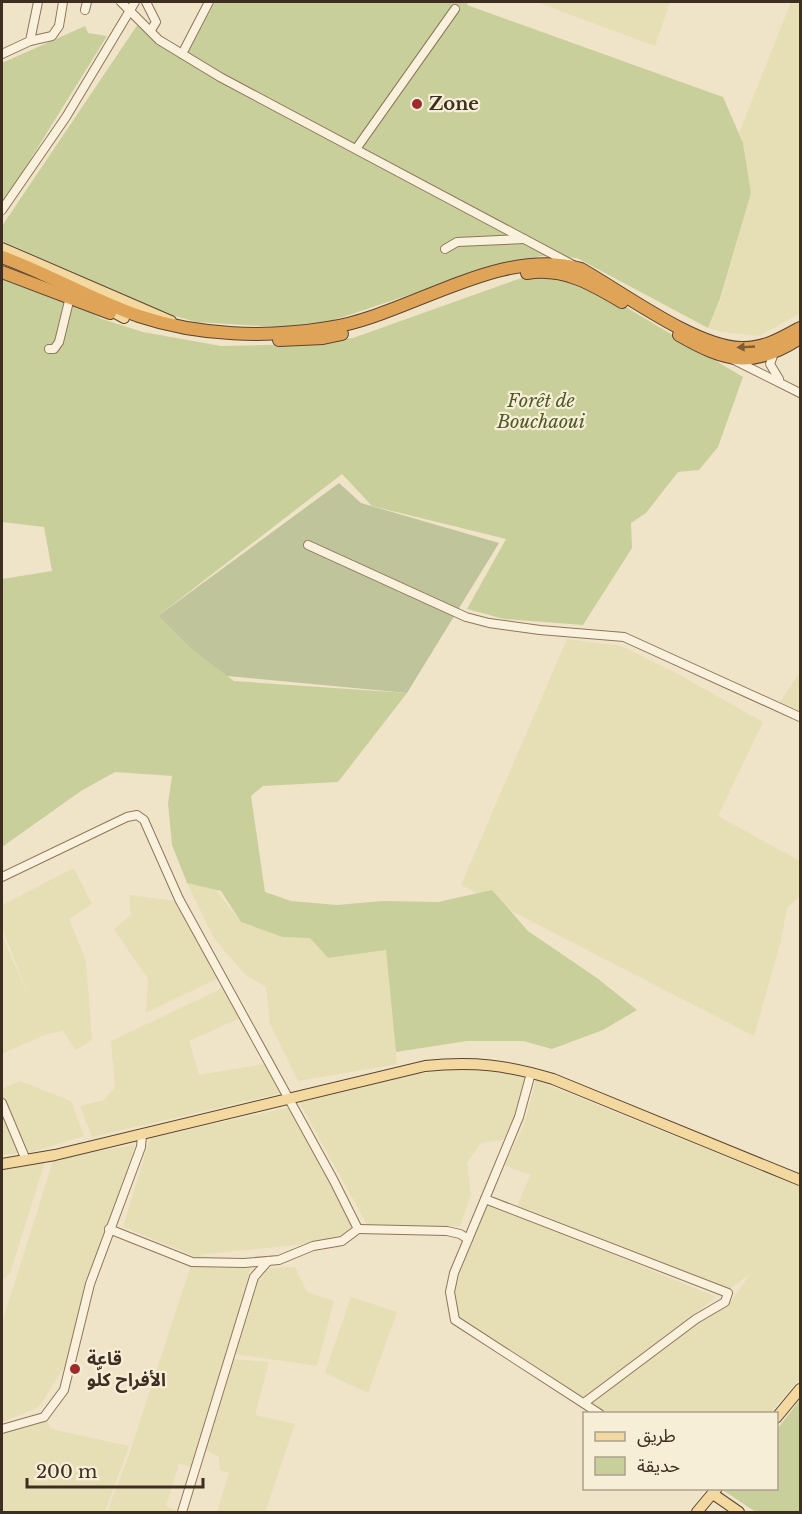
<svg xmlns="http://www.w3.org/2000/svg" width="802" height="1514" viewBox="0 0 802 1514" font-family="'Libre Baskerville','Noto Sans Arabic',serif">
  <style>
    .farmland { fill: #e6deb5 }
    .green { fill: #c9cf9b }
    .cemetery { fill: #bfc49a }
    .lines { fill: none; stroke-linecap: round; stroke-linejoin: round }
    .minor-casing { stroke: #8d765c; stroke-width: 10 }
    .major-casing { stroke: #5b4430; stroke-width: 12 }
    .highway-casing { stroke: #5b4430; stroke-width: 14 }
    .minor { stroke: #faf1dc; stroke-width: 8 }
    .major { stroke: #f3d9a0; stroke-width: 10 }
    .highway { stroke: #e0a458; stroke-width: 12 }
    .oneway { fill: #7e5d36 }
    .poi-dot { fill: #9e2a2b; stroke: #f7eed8; stroke-width: 2 }
    .labels { text-anchor: middle; stroke-width: 4.5; stroke-linejoin: round; paint-order: stroke }
    .poi-label { font-size: 18px; font-weight: bold; fill: #3d2e20; stroke: #f7eed8; text-anchor: start }
    .park-label { font-size: 18px; font-style: italic; fill: #4d5a26; stroke: #f7eed8 }
  </style>
  <rect width="100%" height="100%" fill="#f0e4c8"/>
  <!-- farmland -->
  <g class="farmland">
    <path d="M536,2H670L655,46Z"/>
    <path d="M791,2H800V313L760,336L722,332L708,328L721,299L751,193L743,143L739,133Z"/>
    <path d="M567,639L621,646L676,673L763,722L718,816L800,861V896L787,908L781,941L754,1036L461,885Z"/>
    <path d="M800,672V711L780,702Z"/>
    <path d="M74,868L92,904L69,919L86,961L92,1040L76,1050L63,1031L44,1035L2,1054V935L30,1000L2,928V905Z"/>
    <path d="M187,883L216,890L241,922L310,938L328,958L386,950L397,1064L298,1081L270,1024L266,987L246,975L215,940Z"/>
    <path d="M129,895L175,901L218,978L146,1013L148,979L114,929L131,915Z"/>
    <path d="M227,986L240,1018L189,1041L199,1075L265,1064L282,1093L92,1137L80,1106L104,1100L115,1087L111,1041Z"/>
    <path d="M473,1067L514,1072L529,1082L509,1139L481,1143L467,1163L471,1195L460,1226H368L299,1102L408,1075Z"/>
    <path d="M536,1080L800,1187V1378L770,1413H608L454,1313L455,1285L488,1203L716,1297L604,1384L674,1335L730,1303L750,1274L728,1290L516,1209L530,1175L504,1165L524,1125Z"/>
    <path d="M20,1081L71,1101L84,1136L28,1153L2,1100V1089Z"/>
    <path d="M2,1102L20,1153L2,1155Z"/>
    <path d="M292,1107L355,1233L295,1245L198,1255L251,1265L224,1384L195,1467L179,1464L166,1506L179,1512H107L130,1452L194,1256L123,1227L150,1138Z"/>
    <path d="M135,1145L65,1366L39,1407L2,1422V1323L54,1158Z"/>
    <path d="M45,1162L10,1273L2,1280V1166Z"/>
    <path d="M295,1267L307,1292L334,1301L317,1366L235,1354L255,1276L268,1268Z"/>
    <path d="M351,1297L397,1312L368,1393L325,1373Z"/>
    <path d="M234,1359L269,1362L255,1415L295,1424L265,1512H217L229,1473L220,1470L219,1457L206,1450Z"/>
    <path d="M47,1421L51,1429L129,1446L105,1512H2V1433Z"/>
  </g>
  <!-- green -->
  <g class="green">
    <path d="M215,2H468L467,5L723,97L743,143L751,193L720,299L708,328L577,258L541,256L460,278L331,321L278,327L196,322L164,313L2,241V226L138,24L155,42L184,60Z"/>
    <path d="M85,26L88,33L107,36L2,205V63Z"/>
    <path d="M547,273L604,294L743,377L718,447L699,470L678,472L646,513L631,523L632,548L583,625L504,619L467,609L506,539L372,506L342,474L158,616L191,649L234,681L407,693L338,782L263,786L251,796L265,892L291,901L337,905L382,901L438,902L492,890L528,931L597,978L637,1010L603,1030L552,1049L523,1041H467L396,1052L386,950L328,958L310,938L283,937L241,922L221,891L187,883L172,845L168,803L172,776L115,772L81,791L2,847V579L52,571L44,527L2,522V279L76,304L102,319L143,332L221,346L306,344L353,338L524,277Z"/>
    <path d="M800,1400V1512H756L724,1491L726,1489L776,1488L777,1429Z"/>
  </g>
  <!-- cemetery -->
  <path class="cemetery" d="M339,483L361,503L499,543L407,693L227,676L191,649L158,616Z"/>
  <g class="lines">
    <defs>
      <g id="minor">
        <path d="M121,2L159,40L220,77L573,265"/>
        <path d="M146,2L156,22L151,30"/>
        <path d="M85,10L87,2"/>
        <path d="M30,41L52,36L59,26L63,2"/>
        <path d="M2,54L30,41L38,2"/>
        <path d="M182,54L209,2"/>
        <path d="M356,149L455,9"/>
        <path d="M2,210L66,117L135,2"/>
        <path d="M445,249L457,242L524,239"/>
        <path d="M49,349H54L59,342L70,297"/>
        <path d="M774,353L770,364L779,379"/>
        <path d="M734,360L800,393"/>
        <path d="M308,545L466,617L489,623L540,630L624,637L800,717"/>
        <path d="M2,877L127,817L137,815L144,820L179,899L334,1181L358,1229L342,1241L313,1246L279,1260L244,1263L192,1262L109,1229"/>
        <path d="M531,1073L519,1117L485,1199L728,1293L725,1302L696,1319L584,1403"/>
        <path d="M2,1103L26,1160"/>
        <path d="M485,1199L454,1273L450,1292L455,1320L600,1414"/>
        <path d="M358,1229L447,1231L460,1234L468,1239"/>
        <path d="M2,1429L44,1417L64,1390L90,1284L141,1147L142,1135"/>
        <path d="M182,1512L254,1277L268,1261"/>
      </g>
      <g id="major">
        <path d="M2,248L171,321"/>
        <path d="M106,308L124,318"/>
        <path d="M2,1164L55,1155L425,1066C473,1061 507,1065 553,1079L800,1180"/>
        <path d="M776,1418L800,1389"/>
        <path d="M713,1494L739,1512"/>
        <path d="M697,1512L717,1488"/>
      </g>
      <g id="highway">
        <path d="M2,257C49,274 92,300 139,316C199,336 267,338 328,328C408,316 500,245 581,269C622,292 695,347 741,348C763,349 782,338 800,328"/>
        <path d="M2,272L110,313"/>
        <path d="M527,273C563,267 592,284 622,302"/>
        <path d="M679,335C726,362 753,369 800,338"/>
        <path d="M279,340L323,338L342,334"/>
      </g>
    </defs>
    <!-- minor casing -->
    <use href="#minor" class="minor-casing"/>
    <!-- major casing -->
    <use href="#major" class="major-casing"/>
    <!-- highway casing -->
    <use href="#highway" class="highway-casing"/>
    <!-- minor -->
    <use href="#minor" class="minor"/>
    <!-- major -->
    <use href="#major" class="major"/>
    <!-- highway -->
    <use href="#highway" class="highway"/>
  </g>
  <!-- one-way arrows -->
  <defs><path id="oneway-solid" d="M-6-.8H1V-3.2L6.5 0L1 3.2V.8H-6Z" transform="scale(1.5)"/></defs>
  <use class="oneway" href="#oneway-solid" transform="translate(746 347) rotate(177)"/>
  <!-- markers -->
  <g class="poi-dot">
    <circle cx="417" cy="104" r="6"/>
    <circle cx="75" cy="1369" r="6"/>
  </g>
  <g class="labels">
    <!-- poi labels -->
    <g class="poi-label">
      <text x="429" y="110">Zone</text>
      <text x="87" y="1365">قاعة<tspan x="87" dy="21">الأفراح كلّو</tspan></text>
    </g>
    <!-- park labels -->
    <g class="park-label">
      <text x="541" y="407">Forêt de<tspan x="541" dy="21">Bouchaoui</tspan></text>
    </g>
  </g>
  <!-- border -->
  <rect width="802" height="1514" fill="none" stroke="#3d2e20" stroke-width="6"/>
  <!-- legend -->
  <rect x="583" y="1412" width="195" height="78" fill="#f7eed8" stroke="#ada18e" stroke-width="1.5"/>
  <rect x="595" y="1432" width="30" height="9" fill="#f3d9a0" stroke="#ada18e" stroke-width="1.5"/>
  <text x="637" y="1442" font-size="18" fill="#3d2e20">طريق</text>
  <rect x="595" y="1457" width="30" height="18" fill="#c9cf9b" stroke="#ada18e" stroke-width="1.5"/>
  <text x="637" y="1472" font-size="18" fill="#3d2e20">حديقة</text>
  <!-- scale -->
  <path d="M27 1478v9h176v-9" fill="none" stroke="#3d2e20" stroke-width="3"/>
  <text x="36" y="1478" font-size="18" fill="#3d2e20" stroke="#f7eed8" stroke-width="4.5" paint-order="stroke">200 m</text>
</svg>
